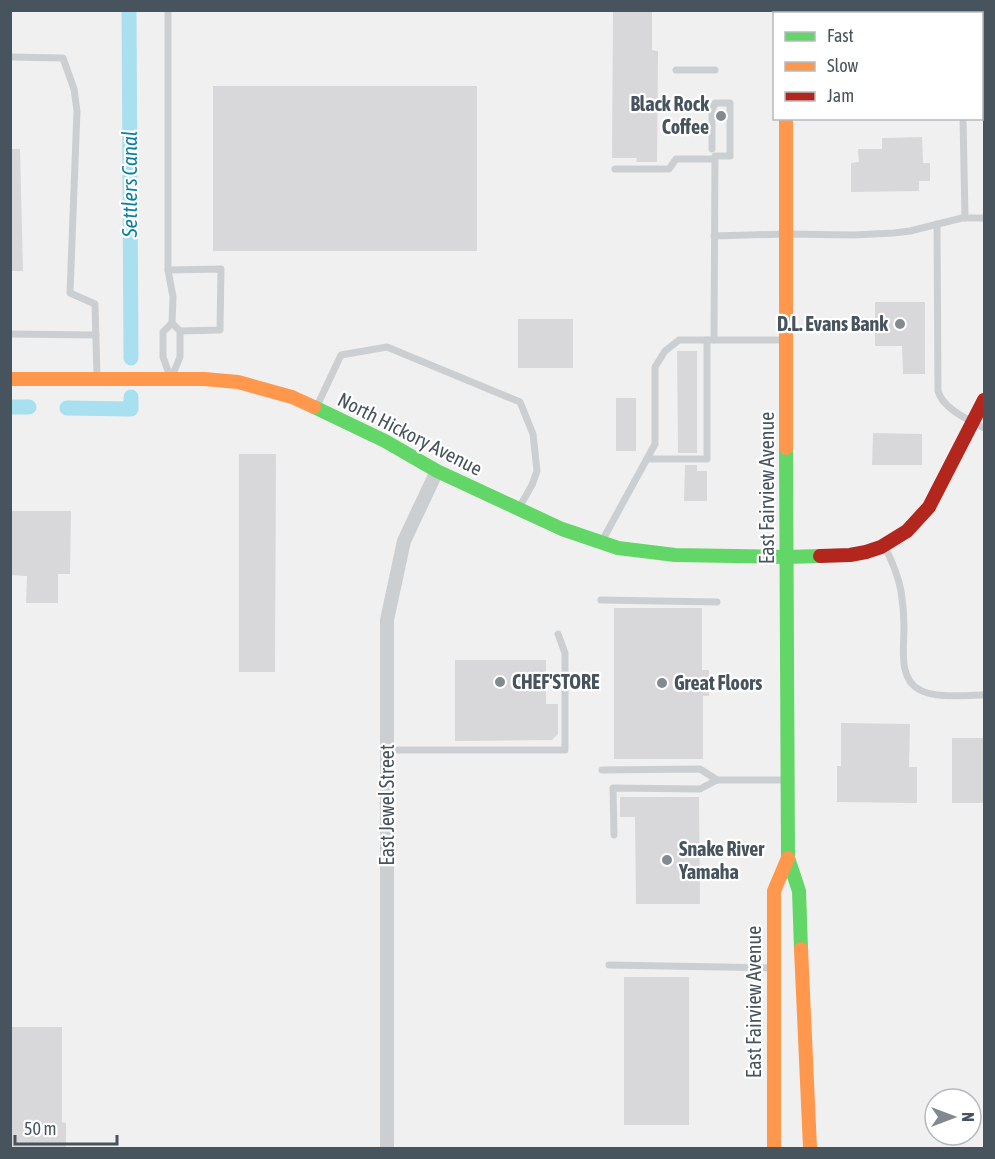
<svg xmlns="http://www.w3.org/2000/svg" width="995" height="1159" viewBox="0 0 995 1159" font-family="'Asap Condensed',sans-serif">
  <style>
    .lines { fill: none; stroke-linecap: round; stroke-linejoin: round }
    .canal { stroke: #a8e0ef; stroke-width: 15 }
    .building { fill: #d8d8da }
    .lane { stroke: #cccfd1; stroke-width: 7 }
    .street { stroke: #cccfd1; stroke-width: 14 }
    .fast { stroke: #63d668; stroke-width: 14 }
    .slow { stroke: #ff974d; stroke-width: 14 }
    .jam { stroke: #b3261e; stroke-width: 14 }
    .poi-dot { fill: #828a90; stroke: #fff; stroke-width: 2 }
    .labels { text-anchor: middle; stroke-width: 4.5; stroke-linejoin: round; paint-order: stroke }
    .poi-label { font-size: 20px; font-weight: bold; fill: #47535d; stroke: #fff; text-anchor: start }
    .street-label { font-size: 20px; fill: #47535d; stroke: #fff }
    .water-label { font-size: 21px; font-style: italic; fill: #09809f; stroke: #fff }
  </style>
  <rect width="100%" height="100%" fill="#f1f0f0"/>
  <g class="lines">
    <!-- canal -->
    <g class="canal">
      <path d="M129,10L131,358"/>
      <path d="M10,407H29"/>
      <path d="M67,408L131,409V397"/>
    </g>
  </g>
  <!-- building -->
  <g class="building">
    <path d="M613,10H652V50L658,51L657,162H636L637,158H612Z"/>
    <rect x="213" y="86" width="264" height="165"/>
    <path d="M922,137L923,163H930V181H919V191L851,192V163L859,162L858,149H882V138Z"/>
    <path d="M10,149H20L23,271H10Z"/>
    <path d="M875,302H925V374H903L902,346H875Z"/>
    <rect x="518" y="319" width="55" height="49"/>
    <path d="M677,351H697V453H678Z"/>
    <rect x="616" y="398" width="20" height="53"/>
    <path d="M873,433L922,434V465H872Z"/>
    <path d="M239,454H276L275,672H239Z"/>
    <path d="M685,465H697V471H707V501H684Z"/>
    <path d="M10,511H71L70,574H58V603H26L27,576L10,575Z"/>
    <path d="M614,608H702V670H709V696H703V759H614Z"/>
    <path d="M455,660H546V704H558V734L552,740L455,741Z"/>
    <path d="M841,723L910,724L909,767H917V803L837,802V766H841Z"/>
    <rect x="952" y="738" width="32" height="65"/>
    <path d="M620,797H699L700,904H636L635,817H620Z"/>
    <rect x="624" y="977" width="65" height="148"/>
    <path d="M10,1027H62V1122L66,1123V1149H10Z"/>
  </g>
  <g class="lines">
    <!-- lane -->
    <g class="lane">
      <path d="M168,10V270L221,269L220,330L180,331"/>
      <path d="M974,14V10"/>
      <path d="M10,57L63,58L74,89L77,111L70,293L95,304L97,377"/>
      <path d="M982,60H984"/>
      <path d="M676,70H715"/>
      <path d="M963,118L965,218"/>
      <path d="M712,149V111L715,103H730V156H715"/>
      <path d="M615,169H669L676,159H715L714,340"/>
      <path d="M937,224L938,391C943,409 969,420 984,428"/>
      <path d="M714,236L786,234L854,235L894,233L910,231L962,218H984"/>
      <path d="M168,270L173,297L172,323"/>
      <path d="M172,323L180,331V357L171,379L163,357V332Z"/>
      <path d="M10,334L96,335"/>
      <path d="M317,406L341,355L387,347L520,402L533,434L537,471L532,485L520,506"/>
      <path d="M647,459H707V340H784"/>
      <path d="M602,541L655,444V367L665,351L679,340H707"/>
      <path d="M885,547C892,561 898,575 901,591C903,603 904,615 904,627C904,648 898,679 920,690C937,699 966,695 984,695"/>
      <path d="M601,600L717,602"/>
      <path d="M387,750H565V653L558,634"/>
      <path d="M602,770L700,769L717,780"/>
      <path d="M614,835L613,788L700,789L717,780H786"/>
      <path d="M609,965L771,968"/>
    </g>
    <!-- street -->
    <path class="street" d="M387,1148V620L404,541L437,471"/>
    <!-- fast -->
    <g class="fast">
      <path d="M314,407L385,441L437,471L562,529L618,548L675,555L786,557L820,556"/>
      <path d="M786,448L788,858L799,891L801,949"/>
    </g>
    <!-- slow -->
    <g class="slow">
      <path d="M786,10V14"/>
      <path d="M786,118V448"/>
      <path d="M10,379H204L238,382L292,397L314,407"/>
      <path d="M801,949L810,1148"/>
      <path d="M774,1148V891L788,858"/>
    </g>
    <!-- jam -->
    <path class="jam" d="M820,556L850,555L866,552L881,547L907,531L929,507L984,400"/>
  </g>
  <!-- markers -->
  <g class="poi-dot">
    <circle cx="721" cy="116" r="6"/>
    <circle cx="900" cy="324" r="6"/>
    <circle cx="500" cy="682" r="6"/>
    <circle cx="662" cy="683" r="6"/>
    <circle cx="667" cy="860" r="6"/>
  </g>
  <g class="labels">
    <!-- poi labels -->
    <g class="poi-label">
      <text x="709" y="111" text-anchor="end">Black Rock<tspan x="709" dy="23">Coffee</tspan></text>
      <text x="888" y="331" text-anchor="end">D.L. Evans Bank</text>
      <text x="512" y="689">CHEF'STORE</text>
      <text x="674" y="690">Great Floors</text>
      <text x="679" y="856">Snake River<tspan x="679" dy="23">Yamaha</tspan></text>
    </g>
    <!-- street labels -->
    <g class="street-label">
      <text transform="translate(410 434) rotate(27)" y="7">North Hickory Avenue</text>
      <text transform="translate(767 488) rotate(-90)" y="7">East Fairview Avenue</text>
      <text transform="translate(387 805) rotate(-90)" y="7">East Jewel Street</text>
      <text transform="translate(754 1002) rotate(-90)" y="7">East Fairview Avenue</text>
    </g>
    <!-- water labels -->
    <g class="water-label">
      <text transform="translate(130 184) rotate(-90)" y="7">Settlers Canal</text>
    </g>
  </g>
  <!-- border -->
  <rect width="995" height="1159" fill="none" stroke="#47535d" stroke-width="24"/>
  <!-- legend -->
  <rect x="773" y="12" width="210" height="108" fill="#ffffff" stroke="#b5babe" stroke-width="1.5"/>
  <rect x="785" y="32" width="30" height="9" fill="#63d668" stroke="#b5babe" stroke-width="1.5"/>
  <text x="827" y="42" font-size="18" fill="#47535d">Fast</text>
  <rect x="785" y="62" width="30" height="9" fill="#ff974d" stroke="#b5babe" stroke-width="1.5"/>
  <text x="827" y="72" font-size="18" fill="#47535d">Slow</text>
  <rect x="785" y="92" width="30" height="9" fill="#b3261e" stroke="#b5babe" stroke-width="1.5"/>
  <text x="827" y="102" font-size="18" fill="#47535d">Jam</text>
  <!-- north arrow -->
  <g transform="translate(953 1117) rotate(90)"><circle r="28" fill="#ffffff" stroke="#b5babe" stroke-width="1.5"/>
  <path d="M0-4.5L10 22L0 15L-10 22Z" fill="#828a90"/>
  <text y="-9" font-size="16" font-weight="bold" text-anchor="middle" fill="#47535d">N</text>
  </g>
  <!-- scale -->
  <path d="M15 1135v9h102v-9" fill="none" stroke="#47535d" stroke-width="3"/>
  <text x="24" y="1135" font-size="18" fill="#47535d" stroke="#ffffff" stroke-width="4.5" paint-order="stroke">50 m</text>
</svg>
